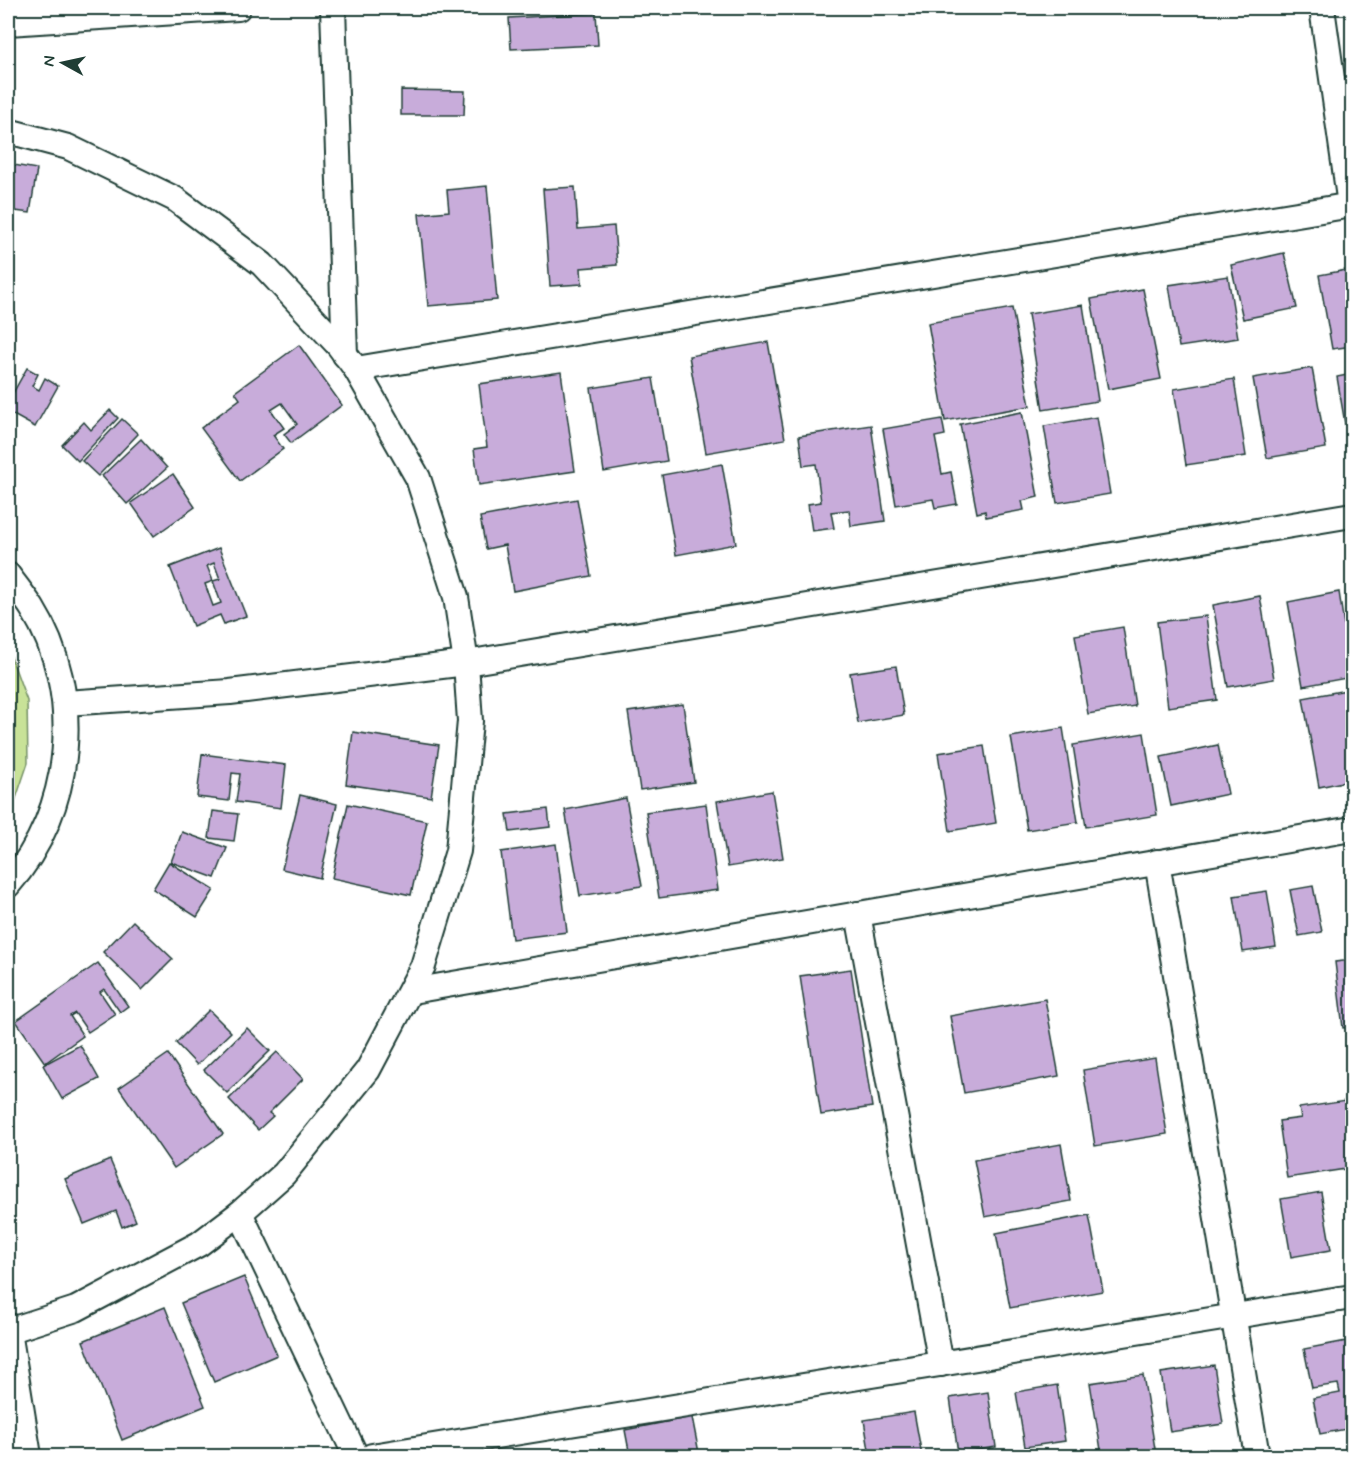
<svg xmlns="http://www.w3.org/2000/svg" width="1360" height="1464" viewBox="0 0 1360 1464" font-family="Mynerve,sans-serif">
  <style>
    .green { fill: #c8e298; stroke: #749066; stroke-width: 1.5 }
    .building { fill: #c8acda; stroke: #1f3d34; stroke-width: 1.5; fill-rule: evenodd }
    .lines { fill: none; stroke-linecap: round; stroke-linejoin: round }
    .street-casing { stroke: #1f3d34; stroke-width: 28 }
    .street { stroke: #fff; stroke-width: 24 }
  </style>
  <rect width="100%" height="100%" fill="#fff"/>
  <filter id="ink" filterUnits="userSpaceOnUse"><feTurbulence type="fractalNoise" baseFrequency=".0167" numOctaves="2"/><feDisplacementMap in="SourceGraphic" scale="12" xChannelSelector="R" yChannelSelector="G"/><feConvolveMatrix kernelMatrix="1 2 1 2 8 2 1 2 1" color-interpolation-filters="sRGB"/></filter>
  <g filter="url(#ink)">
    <!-- green -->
    <path class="green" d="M8,649L27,701L28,763L8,822Z"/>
    <!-- building -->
    <g class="building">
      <path d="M596,13L598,45L511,49L509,18Z"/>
      <path d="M401,90L465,91L464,115H401Z"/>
      <path d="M8,164L37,169L30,213L8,210Z"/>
      <path d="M487,186L497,300L428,306L419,214L449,211L447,190Z"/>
      <path d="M575,187L578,229L614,226L617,265L581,268L582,284L550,286L543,189Z"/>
      <path d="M8,225H13L8,260Z"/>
      <path d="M1284,253L1297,308L1243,319L1231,265Z"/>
      <path d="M1352,269V346L1332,349L1319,275Z"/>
      <path d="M1228,276L1238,338L1179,347L1169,285Z"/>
      <path d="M1143,289L1161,379L1108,389L1091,299Z"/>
      <path d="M1083,305L1098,401L1043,410L1028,314Z"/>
      <path d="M1012,308L1030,406L945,421L928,323Z"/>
      <path d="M768,342L785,439L706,453L689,356Z"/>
      <path d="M299,345L342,405L291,443L284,434L297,424L282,403L271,410L284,428L273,435L283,449L240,481L201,428L240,399L235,392Z"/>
      <path d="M27,368L38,374L32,386L39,390L45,378L58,386L35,427L8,412V402Z"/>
      <path d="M1312,368L1326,448L1267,458L1253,378Z"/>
      <path d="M561,372L575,471L479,485L474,449L487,447L479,384Z"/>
      <path d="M1352,374V452L1350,453L1337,377Z"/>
      <path d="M653,378L667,461L604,472L591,388Z"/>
      <path d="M1234,379L1246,456L1186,465L1174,389Z"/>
      <path d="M110,410L118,418L78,461L62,445L84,422L91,430Z"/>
      <path d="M1022,412L1038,497L1022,501L1024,510L986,517L985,511L977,513L960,424Z"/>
      <path d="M1097,417L1110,494L1057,503L1044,426Z"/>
      <path d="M122,419L138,434L98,476L82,461Z"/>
      <path d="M942,419L945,435L935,437L942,474L951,472L957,504L935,508L933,499L896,505L883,429Z"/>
      <path d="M871,425L885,521L851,526L849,510L831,512L834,528L812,531L808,504L821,502L816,464L803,466L799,436Z"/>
      <path d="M141,439L167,468L127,504L102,476Z"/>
      <path d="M722,464L736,544L676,555L662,475Z"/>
      <path d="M173,474L195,507L154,536L131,503Z"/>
      <path d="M577,499L591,576L513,591L505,545L486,549L480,517Z"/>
      <path d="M219,548L246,616L224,624L220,615L193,626L170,567ZM214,563L220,579L213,581L221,603L213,606L205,584L213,581L207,566Z"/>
      <path d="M1339,592L1352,677L1303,686L1288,602Z"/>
      <path d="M1260,596L1274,679L1228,687L1213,605Z"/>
      <path d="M1206,616L1217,700L1168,707L1157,622Z"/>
      <path d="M1123,627L1135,706L1088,714L1075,635Z"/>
      <path d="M896,666L904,715L858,723L850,673Z"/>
      <path d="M1352,689V780L1319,787L1303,698Z"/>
      <path d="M683,704L694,782L640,790L628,712Z"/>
      <path d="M1063,728L1078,822L1027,830L1011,737Z"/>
      <path d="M353,732L439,745L431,797L346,784Z"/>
      <path d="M1144,733L1157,815L1086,827L1073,745Z"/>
      <path d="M1218,745L1228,794L1171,806L1161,757Z"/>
      <path d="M984,746L996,823L950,831L938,753Z"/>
      <path d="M202,754L286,765L281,808L236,802L240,774L232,773L229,801L197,797Z"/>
      <path d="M772,791L783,858L728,867L717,801Z"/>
      <path d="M300,795L337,804L320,878L282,869Z"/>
      <path d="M626,798L642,886L580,896L565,810Z"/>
      <path d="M348,804L427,821L411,895L332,878Z"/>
      <path d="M706,804L718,890L659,898L646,812Z"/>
      <path d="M548,809L550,827L510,832L507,814Z"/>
      <path d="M213,811L238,814L234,841L209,838Z"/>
      <path d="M182,832L227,848L215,878L171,862Z"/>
      <path d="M556,844L567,932L512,939L501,852Z"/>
      <path d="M169,862L214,890L197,917L153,889Z"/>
      <path d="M1313,886L1322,932L1299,936L1290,890Z"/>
      <path d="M1267,891L1276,947L1243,952L1234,896Z"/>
      <path d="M133,921L173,959L142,990L103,952Z"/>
      <path d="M1352,960V1027L1343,1028L1335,962Z"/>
      <path d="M98,963L128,1006L120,1012L104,989L100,992L115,1014L88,1032L75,1013L70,1016L83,1036L45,1063L16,1021Z"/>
      <path d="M851,969L872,1107L821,1115L800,976Z"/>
      <path d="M1045,999L1059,1076L964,1093L950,1016Z"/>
      <path d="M209,1010L231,1032L197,1065L176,1043Z"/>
      <path d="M247,1028L270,1051L227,1093L204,1070Z"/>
      <path d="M80,1045L99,1079L62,1099L43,1065Z"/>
      <path d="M277,1052L303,1079L269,1113L273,1116L258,1130L229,1099Z"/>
      <path d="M168,1054L223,1134L174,1168L119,1088Z"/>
      <path d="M1155,1058L1167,1134L1095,1146L1083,1070Z"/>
      <path d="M1352,1100V1168L1287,1178L1279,1121L1301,1118L1299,1108Z"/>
      <path d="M1061,1144L1071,1201L985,1217L974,1160Z"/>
      <path d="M110,1160L136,1221L122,1227L116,1211L84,1224L65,1179Z"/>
      <path d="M1321,1192L1331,1250L1291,1257L1281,1199Z"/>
      <path d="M1089,1215L1103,1291L1010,1308L996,1233Z"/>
      <path d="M244,1277L277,1355L214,1382L181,1303Z"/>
      <path d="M165,1307L205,1406L122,1440L83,1341Z"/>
      <path d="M1352,1340V1428L1320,1434L1313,1398L1340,1393L1338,1384L1312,1388L1304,1349Z"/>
      <path d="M1214,1365L1223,1424L1170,1432L1161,1373Z"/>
      <path d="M1143,1375L1156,1455L1102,1456L1090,1383Z"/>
      <path d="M1057,1385L1065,1441L1025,1447L1016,1392Z"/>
      <path d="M988,1392L996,1447L958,1453L950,1398Z"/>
      <path d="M914,1412L922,1456H870L864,1420Z"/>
      <path d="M692,1417L699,1453L683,1456H630L625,1430Z"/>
    </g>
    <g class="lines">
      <defs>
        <g id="street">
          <path d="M333,8L345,355"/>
          <path d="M1322,8L1350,205"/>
          <path d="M8,23L238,8"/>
          <path d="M8,131L68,147L175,199L262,264L339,346L356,369L418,478L456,597L466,663L470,721L458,851L423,966L368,1070L284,1174L240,1213L199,1244L76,1309L8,1331"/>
          <path d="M356,369L1352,205"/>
          <path d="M8,575C16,586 25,597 32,608C85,693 74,811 8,885"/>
          <path d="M65,703L230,692L466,663L1352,515"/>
          <path d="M1157,862L1257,1456"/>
          <path d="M858,914L941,1364"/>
          <path d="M412,991L1352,829"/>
          <path d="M240,1213L356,1456"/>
          <path d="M8,1325L29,1456"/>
          <path d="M372,1456L1352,1297"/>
        </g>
      </defs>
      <!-- street casing -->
      <use href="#street" class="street-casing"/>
      <!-- street -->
      <use href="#street" class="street"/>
    </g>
  </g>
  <!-- margin -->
  <rect width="1360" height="1464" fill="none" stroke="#fff" stroke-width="30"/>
  <rect x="15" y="15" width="1330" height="1434" fill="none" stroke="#1f3d34" stroke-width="2" filter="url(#ink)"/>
  <!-- north arrow -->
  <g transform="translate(63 63) rotate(278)" stroke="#ffffff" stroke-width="4.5" paint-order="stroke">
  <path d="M0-4.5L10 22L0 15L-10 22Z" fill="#1f3d34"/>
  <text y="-9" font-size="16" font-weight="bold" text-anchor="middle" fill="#1f3d34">N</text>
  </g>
</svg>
